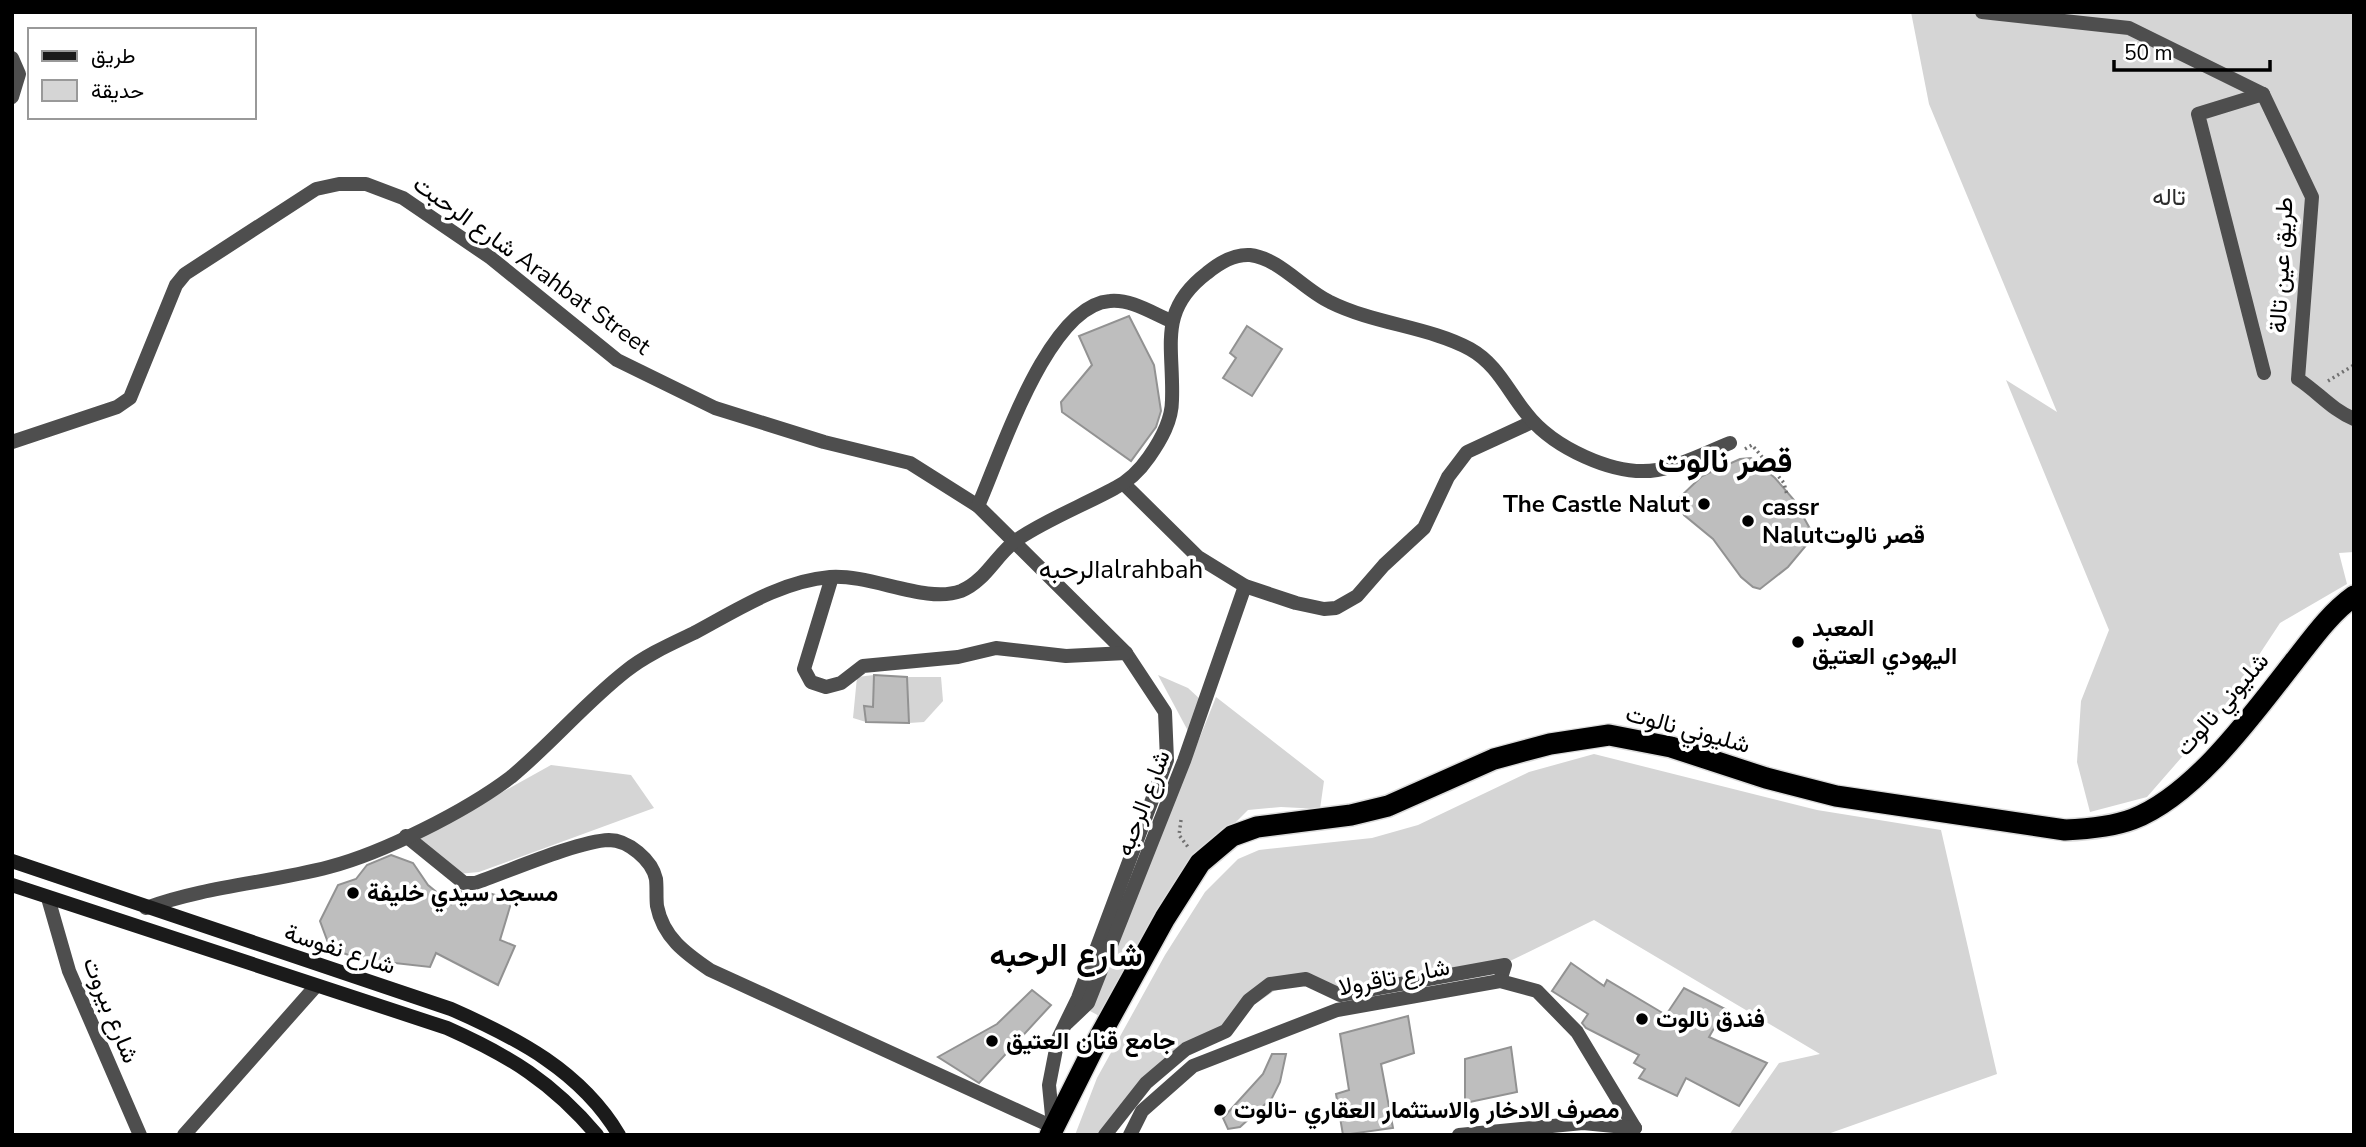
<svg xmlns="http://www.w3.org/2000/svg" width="2366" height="1147" viewBox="0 0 2366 1147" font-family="'Nunito Sans',Vazirmatn,sans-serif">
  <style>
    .green { fill: #d5d5d5 }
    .building { fill: #bebebe; stroke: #929292; stroke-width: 2 }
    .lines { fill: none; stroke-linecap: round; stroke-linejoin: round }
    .highway-casing { stroke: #dbdbdb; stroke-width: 24 }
    .path { stroke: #707070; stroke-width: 3.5; stroke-dasharray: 2 3.5; stroke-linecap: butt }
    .street { stroke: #4e4e4e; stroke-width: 14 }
    .secondary { stroke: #1b1b1b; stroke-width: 14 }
    .highway { stroke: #000; stroke-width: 21 }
    .poi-dot { fill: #000; stroke: #fff; stroke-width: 2.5 }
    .labels { text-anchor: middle; stroke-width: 7; stroke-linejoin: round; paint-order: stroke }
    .park-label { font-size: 24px; fill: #2c2c2c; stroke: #fff }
    .street-label { font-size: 24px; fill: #000; stroke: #fff }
    .poi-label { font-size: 24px; font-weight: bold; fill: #000; stroke: #fff; text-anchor: start }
    .neighbourhood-label { font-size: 26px; fill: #000; stroke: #fff }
    .district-label { font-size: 32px; font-weight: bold; fill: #000; stroke: #fff }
  </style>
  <rect width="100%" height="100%" fill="#fff"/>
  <!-- green -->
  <g class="green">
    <path d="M1911,12H2354V552L2339,553L2347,584L2280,623L2222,711L2147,797L2090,812L2077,762L2081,701L2109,630L2006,380L2057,412L1929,104Z"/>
    <path d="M874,675L873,707H864L866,722L853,718L857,677Z"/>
    <path d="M1158,675L1188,688L1201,700L1188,731Z"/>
    <path d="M907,677H941L943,701L924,722L909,723Z"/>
    <path d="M1216,697L1324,781L1320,809L1281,807L1248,810L1197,861L1105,1019L1090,1011Z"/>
    <path d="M1594,754L1817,810L1941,830L1997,1074L1825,1135H1729L1779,1063L1820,1054L1594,920L1510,961L1385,983L1334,989L1302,984L1274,991L1229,1022L1191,1043L1107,1135H1075L1097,1078L1165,955L1205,892L1238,859L1259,850L1372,838L1418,825L1529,772Z"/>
    <path d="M551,765L631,775L654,808L479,872L458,874L416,840Z"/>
  </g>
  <!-- building -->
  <g class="building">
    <path d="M1129,316L1154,365L1161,411L1156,427L1131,461L1062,412L1061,402L1092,365L1079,336Z"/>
    <path d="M1247,326L1282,349L1252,396L1223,378L1236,358L1230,353Z"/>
    <path d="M1751,458L1775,478L1794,500L1814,536L1788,567L1760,589L1753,587L1741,577L1713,539L1684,515L1677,500L1702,476L1740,459Z"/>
    <path d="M874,675L907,677L909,723L866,722L864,706L873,707Z"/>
    <path d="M391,855L413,863L428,885L451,904L456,889L464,893L482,891L512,900L500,940L515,946L498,985L436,953L430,967L359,959L330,948L320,921L338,885L356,879L367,865Z"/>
    <path d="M1571,963L1604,986L1607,980L1666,1015L1684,988L1725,1009L1709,1037L1767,1063L1739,1106L1686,1078L1677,1096L1639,1078L1645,1069L1634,1063L1639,1055L1586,1028L1582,1023L1588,1014L1552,991Z"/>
    <path d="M1032,990L1051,1005L979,1083L938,1057L997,1024Z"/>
    <path d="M1408,1016L1414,1053L1381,1064L1393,1128L1343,1135L1336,1094L1349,1090L1340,1034Z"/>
    <path d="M1511,1047L1517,1092L1465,1103V1059Z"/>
    <path d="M1272,1054H1286L1280,1082L1272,1098L1240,1127L1228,1129L1223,1118L1263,1074Z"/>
  </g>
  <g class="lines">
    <defs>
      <path id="highway" d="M1050,1135L1096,1043L1165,918L1200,863L1232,836L1257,827L1351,815L1388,806L1494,759L1550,744L1609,735L1671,747L1766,778L1836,796L2065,830C2088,829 2112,827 2133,819C2195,795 2253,714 2293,663C2312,639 2329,614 2354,596"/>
    </defs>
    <!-- highway casing -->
    <use href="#highway" class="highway-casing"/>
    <!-- path -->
    <g class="path">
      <path d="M2328,381L2354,365"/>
      <path d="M1745,449L1752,445L1784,483L1787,495"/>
      <path d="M1181,820L1179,835L1188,847"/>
    </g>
    <!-- street -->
    <g class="street">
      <path d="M1982,12L2129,28L2263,94"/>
      <path d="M12,58L19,74L12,97"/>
      <path d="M2264,373L2198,114L2263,94L2312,197L2298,379C2318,392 2332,410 2354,419"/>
      <path d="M12,442L117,407L130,398L176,285L185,274L316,189L339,184H366L403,198L491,258L617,360L715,408L824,442L910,463L978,506L1126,653L1165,712L1167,760L1078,998L1058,1039L1049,1085L1053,1126"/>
      <path d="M1124,484L1198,557L1245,586L1296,603L1324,609L1336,608L1357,596L1384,565L1424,528L1448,477L1467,452L1532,422"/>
      <path d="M978,506C1001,454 1048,305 1110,301C1131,299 1152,313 1171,321"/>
      <path d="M832,577L804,669L811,682L826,687L841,683L863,666L958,657L996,648L1066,656L1126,653"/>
      <path d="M406,836L464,883H475C507,872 578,841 609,840C628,840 652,860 656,879C657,888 656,897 657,906C663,937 685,953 710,970L1053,1127"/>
      <path d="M48,898L69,971L140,1135"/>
      <path d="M146,908C206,886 268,883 329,867C383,853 466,811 511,777C551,744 585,703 626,671C646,655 671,644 694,633C737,610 781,581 830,577C871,574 926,604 961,591C986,581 997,553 1018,539C1048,519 1084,505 1115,488C1129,481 1140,470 1149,457C1161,440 1172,421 1172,400C1174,346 1157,311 1207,273C1219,263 1234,254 1250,255C1279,258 1304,290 1330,302C1374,324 1430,327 1470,349C1497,364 1508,391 1526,413C1552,447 1614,477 1657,470C1681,466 1707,452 1730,443"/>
      <path d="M1067,1023L1088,1003L1184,761L1245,586"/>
      <path d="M184,1135L316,986"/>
      <path d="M1105,1135L1146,1083L1186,1049L1226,1031L1249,1000L1270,984L1306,979L1340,995L1505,965L1500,981"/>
      <path d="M1130,1135L1142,1111L1193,1066L1337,1010L1500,981L1537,991L1577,1032L1635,1128"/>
      <path d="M1459,1135L1583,1123L1635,1128"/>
    </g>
    <!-- secondary -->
    <g class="secondary">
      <path d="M12,861L451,1009C517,1038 581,1071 619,1135"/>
      <path d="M12,885L447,1028C510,1056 552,1082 597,1135"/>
    </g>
    <!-- highway -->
    <use href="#highway" class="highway"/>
  </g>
  <!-- markers -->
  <g class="poi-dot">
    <circle cx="1704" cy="504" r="7"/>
    <circle cx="1748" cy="521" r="7"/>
    <circle cx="1798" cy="642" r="7"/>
    <circle cx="353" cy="893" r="7"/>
    <circle cx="1642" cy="1019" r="7"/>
    <circle cx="992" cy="1041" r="7"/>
    <circle cx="1220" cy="1110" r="7"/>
  </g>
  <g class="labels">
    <!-- park labels -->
    <g class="park-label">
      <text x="2169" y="205">تاله</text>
    </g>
    <!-- street labels -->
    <g class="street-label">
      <text transform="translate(532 265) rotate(36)" y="8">شارع الرحبت Arahbat Street</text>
      <text transform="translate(2281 265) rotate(-87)" y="8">طريق عين تالة</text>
      <text transform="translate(2222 704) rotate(-49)" y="8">شليوني نالوت</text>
      <text transform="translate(1688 729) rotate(15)" y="8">شليوني نالوت</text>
      <text transform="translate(1143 803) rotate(-69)" y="8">شارع الرحبه</text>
      <text transform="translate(340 949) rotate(18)" y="8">شارع نفوسة</text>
      <text transform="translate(1394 977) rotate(-11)" y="8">شارع تاقرولا</text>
      <text transform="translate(111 1010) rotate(68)" y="8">شارع بيروت</text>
    </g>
    <!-- poi labels -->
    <g class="poi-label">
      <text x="1690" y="512" text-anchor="end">The Castle Nalut</text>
      <text x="1762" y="515">cassr<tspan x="1762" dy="28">Nalutقصر نالوت</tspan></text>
      <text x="1812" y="636">المعبد<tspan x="1812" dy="28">اليهودي العتيق</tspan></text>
      <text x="367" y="901">مسجد سيدي خليفة</text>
      <text x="1656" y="1027">فندق نالوت</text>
      <text x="1006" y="1049">جامع قنان العتيق</text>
      <text x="1234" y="1118">مصرف الادخار والاستثمار العقاري -نالوت</text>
    </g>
    <!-- neighbourhood labels -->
    <g class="neighbourhood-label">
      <text x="1121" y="578">الرحبهalrahbah</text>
    </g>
    <!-- district labels -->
    <g class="district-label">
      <text x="1725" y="472">قصر نالوت</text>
      <text x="1066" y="966">شارع الرحبه</text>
    </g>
  </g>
  <!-- border -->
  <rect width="2366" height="1147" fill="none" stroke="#000000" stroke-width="28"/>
  <!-- legend -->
  <rect x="28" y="28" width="228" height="91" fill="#ffffff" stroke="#999999" stroke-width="2"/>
  <rect x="42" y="51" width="35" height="10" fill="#1b1b1b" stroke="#999999" stroke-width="2"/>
  <text x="91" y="63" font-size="21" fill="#000000">طريق</text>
  <rect x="42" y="80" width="35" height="21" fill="#d5d5d5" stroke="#999999" stroke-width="2"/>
  <text x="91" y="98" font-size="21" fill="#000000">حديقة</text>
  <!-- scale -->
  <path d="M2114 60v10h156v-10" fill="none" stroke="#000000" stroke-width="3.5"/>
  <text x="2124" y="60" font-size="21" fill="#000000" stroke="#ffffff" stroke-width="5" paint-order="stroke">50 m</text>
</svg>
